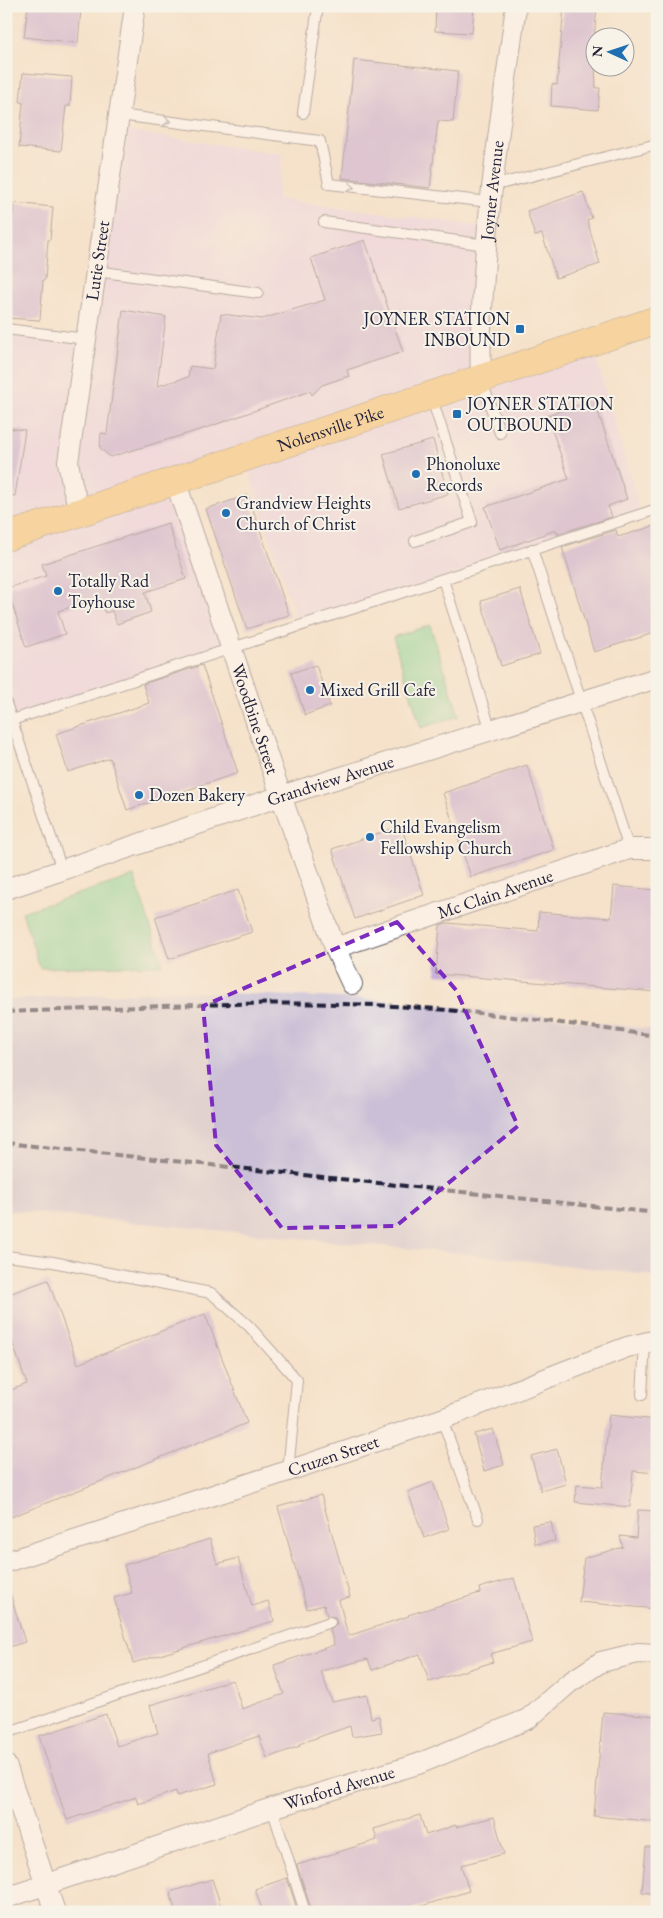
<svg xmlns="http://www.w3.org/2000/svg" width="663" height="1918" viewBox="0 0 663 1918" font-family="'EB Garamond',serif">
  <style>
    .built { fill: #ead1ec }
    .industrial { fill: #cabfd6 }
    .green { fill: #82d799; stroke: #527c6a }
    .building { fill: #c1a3d7 }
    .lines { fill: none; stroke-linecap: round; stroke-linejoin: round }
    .service-casing { stroke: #6c656d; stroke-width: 12 }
    .minor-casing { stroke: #6c656d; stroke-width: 22 }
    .primary-casing { stroke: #6c656d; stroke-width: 29 }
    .service { stroke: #fff; stroke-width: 10 }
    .minor { stroke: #fff; stroke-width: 20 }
    .primary { stroke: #f5c16b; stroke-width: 28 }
    .rail { stroke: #22223b; stroke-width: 4; stroke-dasharray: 8 4; stroke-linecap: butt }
    .oneway { stroke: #9c9ca7 }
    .marked { fill: none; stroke: #7b2cbf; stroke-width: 4; stroke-dasharray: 10 6; stroke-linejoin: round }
    .poi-dot { fill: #1f6fb2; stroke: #f7f3e8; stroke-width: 2 }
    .labels { text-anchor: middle; stroke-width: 4; stroke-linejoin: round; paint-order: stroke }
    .street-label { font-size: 18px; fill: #22223b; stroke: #f7f3e8 }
    .poi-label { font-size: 18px; fill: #22223b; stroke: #f7f3e8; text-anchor: start }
  </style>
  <rect width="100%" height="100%" fill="#f7f3e8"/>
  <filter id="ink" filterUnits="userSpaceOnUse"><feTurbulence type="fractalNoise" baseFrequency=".02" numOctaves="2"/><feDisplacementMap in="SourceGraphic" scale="10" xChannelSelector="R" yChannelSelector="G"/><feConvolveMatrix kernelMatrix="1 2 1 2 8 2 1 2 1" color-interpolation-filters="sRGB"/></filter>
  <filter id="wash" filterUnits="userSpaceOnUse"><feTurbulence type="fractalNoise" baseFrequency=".0096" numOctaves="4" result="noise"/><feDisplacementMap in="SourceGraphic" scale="20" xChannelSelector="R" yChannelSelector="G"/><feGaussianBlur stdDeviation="1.12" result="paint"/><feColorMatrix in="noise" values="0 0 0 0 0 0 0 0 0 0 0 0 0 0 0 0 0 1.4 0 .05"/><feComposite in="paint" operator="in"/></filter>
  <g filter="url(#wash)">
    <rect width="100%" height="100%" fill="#f5e2ca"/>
    <!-- built -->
    <path class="built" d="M117,130L283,154L277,199L488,227L481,378L591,341L641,514L298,626L244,457L175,481L231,649L6,723V329L86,339Z"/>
    <!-- industrial -->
    <path class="industrial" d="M174,991L365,999L547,1016L657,1030V1276L486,1256L6,1210V1000Z"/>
    <!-- green -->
    <g class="green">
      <path d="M430,625L459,716L421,728L393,637Z"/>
      <path d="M134,876L163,965L40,968L22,912Z"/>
    </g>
    <g id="blocks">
      <!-- building -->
      <g class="building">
        <path d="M28,6L81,8L78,43L24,37Z"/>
        <path d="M436,6L474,7L472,33L435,31Z"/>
        <path d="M564,6H597L594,39L596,88H600L598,110L551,106L552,84L557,85Z"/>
        <path d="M354,60L458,71L453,122L438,121L430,188L342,178Z"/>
        <path d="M23,73L72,77L70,106H66L61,151L19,147L23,103L20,102Z"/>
        <path d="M583,192L592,218L587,220L600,264L556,278L542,234L535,236L527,211Z"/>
        <path d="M14,203L53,207L50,240H48L45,280H43L40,320L6,318V257L7,243H10Z"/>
        <path d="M365,240L403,352L347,370L349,376L322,385L312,395L310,391L206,428L110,457L100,448L101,433L107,434L123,310L166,317L157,386L188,377L190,366L213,369L221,314L262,319L325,300L311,258Z"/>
        <path d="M594,400L627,499L608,506L612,517L557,534L556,530L500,550L485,507L569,479L547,415Z"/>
        <path d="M6,428L25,430L15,496L6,495Z"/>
        <path d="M433,440L448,494L399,508L383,454Z"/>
        <path d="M248,495L289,615L247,629L206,509Z"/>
        <path d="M168,523L186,579L145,592L151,612L117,624L112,611L105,613L100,598L58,611L65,634L26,647L7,588L46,576L42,564Z"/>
        <path d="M657,525V632L594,652L562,547L616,530L618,537Z"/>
        <path d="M520,589L540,654L501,666L481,601Z"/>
        <path d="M202,665L238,773L127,810L110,758L68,772L56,734L149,703L143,684Z"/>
        <path d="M316,665L330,706L305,715L291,673Z"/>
        <path d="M527,765L554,850L471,877L443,793Z"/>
        <path d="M401,826L424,895L355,919L332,849Z"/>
        <path d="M614,886L657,890V992L436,974L440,925L447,923L538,931L539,912L611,918Z"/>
        <path d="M238,890L252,932L169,959L155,917Z"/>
        <path d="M48,1280L78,1364L205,1314L247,1423L6,1519V1392L27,1384L6,1325V1295Z"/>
        <path d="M609,1415L657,1420V1473L633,1471L630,1507L575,1502L577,1485L602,1487Z"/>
        <path d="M493,1429L504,1465L484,1471L474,1434Z"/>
        <path d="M557,1449L566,1484L541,1491L531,1456Z"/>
        <path d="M433,1482L449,1529L424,1538L408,1492Z"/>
        <path d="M321,1495L350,1597L339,1600L348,1636L409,1616L408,1615L480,1593L479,1588L514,1578L532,1642L490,1654L493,1662L429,1682L420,1654L372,1670L368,1659L321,1671L332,1702L367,1695L371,1718L379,1716L382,1732L352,1737L350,1726L299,1744L300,1746L267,1758L259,1736L208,1753L217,1784L177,1796L176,1791L138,1804L136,1797L67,1820L39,1736L106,1714L117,1746L158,1733L150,1705L233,1680L242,1709L284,1694L274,1665L334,1645L330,1629L337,1624L335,1617L327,1616L324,1605L307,1609L278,1507Z"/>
        <path d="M638,1510L657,1511V1609L579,1602L584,1558L623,1547L620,1536L636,1538Z"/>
        <path d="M551,1522L555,1541L535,1544L532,1525Z"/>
        <path d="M210,1539L217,1564L238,1558L252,1606L268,1601L274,1621L133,1663L114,1598L132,1593L124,1565Z"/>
        <path d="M10,1593L25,1642L6,1648V1594Z"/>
        <path d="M603,1712L657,1716V1822L594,1816Z"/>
        <path d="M420,1815L426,1835L456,1825V1827L494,1817L504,1854L461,1865L469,1891L403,1912H312L297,1865L377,1840L374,1829Z"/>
        <path d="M646,1847H657V1894L642,1892Z"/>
        <path d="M287,1878L298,1912H263L255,1889Z"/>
        <path d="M212,1879L223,1912H176L170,1892Z"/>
      </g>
    </g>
  </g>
  <g filter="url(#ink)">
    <use href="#blocks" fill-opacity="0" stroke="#6c656d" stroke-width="1"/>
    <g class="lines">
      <defs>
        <g id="service">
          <path d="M303,113L318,6"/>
          <path d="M119,115L320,141L329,184L490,202"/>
          <path d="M492,186L657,144"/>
          <path d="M324,222L486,245"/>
          <path d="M96,271L258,293"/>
          <path d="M6,329L86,339"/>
          <path d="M481,379L500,433"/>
          <path d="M415,541L472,522L431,396"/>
          <path d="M532,549L629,849"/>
          <path d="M443,579L491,731"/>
          <path d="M6,703L62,870"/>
          <path d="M6,722L657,509"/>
          <path d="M6,1256L53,1262L211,1293L249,1326L297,1380L288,1471"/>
          <path d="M642,1395L645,1343"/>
          <path d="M442,1419L478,1519"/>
          <path d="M6,1733L330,1622"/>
          <path d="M272,1808L305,1912"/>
        </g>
        <g id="minor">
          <path id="s1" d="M481,378C479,343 482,310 484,275C490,185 504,96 516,6"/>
          <path id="s2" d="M175,480L281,796L335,948L352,984"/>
          <path id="s3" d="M80,513L72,484L68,462L135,6"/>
          <path id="s4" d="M6,889L281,796L657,678"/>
          <path id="s5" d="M335,948L629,849H657"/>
          <path id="s6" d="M6,1562L288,1471L442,1419L627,1347L657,1340"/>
          <path d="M6,1765L55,1912"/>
          <path id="s7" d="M6,1898L272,1808L418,1764L528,1719L569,1683L601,1662L638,1653L657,1654"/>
        </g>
        <g id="primary">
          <path id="s8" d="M6,537L657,320"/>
        </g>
      </defs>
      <!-- service casing -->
      <use href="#service" class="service-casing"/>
      <!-- minor casing -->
      <use href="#minor" class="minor-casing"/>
      <!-- primary casing -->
      <use href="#primary" class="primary-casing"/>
      <!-- service -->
      <use href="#service" class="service"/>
      <!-- minor -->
      <use href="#minor" class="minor"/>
      <!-- primary -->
      <use href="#primary" class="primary"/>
      <!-- rail -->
      <g class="rail">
        <path d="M6,1012C135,1008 264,999 393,1006C481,1011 569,1024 657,1036"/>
        <path d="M6,1143L657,1213"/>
      </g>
    </g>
    <!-- one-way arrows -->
    <defs><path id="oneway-chevron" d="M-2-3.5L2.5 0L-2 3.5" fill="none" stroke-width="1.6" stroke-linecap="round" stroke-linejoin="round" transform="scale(1.25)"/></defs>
    <g class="oneway">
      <use href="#oneway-chevron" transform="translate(167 121) rotate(7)"/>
      <use href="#oneway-chevron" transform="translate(351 187) rotate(6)"/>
    </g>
  </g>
  <!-- marked area -->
  <path d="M0 0H663V1918H0ZM397,922L456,990L518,1126L396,1226L282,1228L216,1145L203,1006Z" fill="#f5e2ca" fill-opacity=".55" fill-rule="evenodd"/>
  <path class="marked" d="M397,922L456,990L518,1126L396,1226L282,1228L216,1145L203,1006Z"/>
  <!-- markers -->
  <g class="poi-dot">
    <rect x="515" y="324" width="10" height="10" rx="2.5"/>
    <rect x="452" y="409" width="10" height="10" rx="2.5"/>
    <circle cx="416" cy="474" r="5"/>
    <circle cx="226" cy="513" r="5"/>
    <circle cx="58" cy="591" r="5"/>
    <circle cx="310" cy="690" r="5"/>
    <circle cx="139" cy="795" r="5"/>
    <circle cx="370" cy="837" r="5"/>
  </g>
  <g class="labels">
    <!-- street labels -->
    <g class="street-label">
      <text dy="6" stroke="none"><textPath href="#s1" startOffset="188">Joyner Avenue</textPath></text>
      <text dy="6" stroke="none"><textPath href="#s3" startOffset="256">Lutie Street</textPath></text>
      <text dy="6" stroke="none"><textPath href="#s8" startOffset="342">Nolensville Pike</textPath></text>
      <text dy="6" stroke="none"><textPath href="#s2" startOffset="252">Woodbine Street</textPath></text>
      <text dy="6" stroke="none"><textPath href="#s4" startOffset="342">Grandview Avenue</textPath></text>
      <text dy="6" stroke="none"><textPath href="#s5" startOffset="169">Mc Clain Avenue</textPath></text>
      <text dy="6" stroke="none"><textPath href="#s6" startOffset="344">Cruzen Street</textPath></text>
      <text dy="6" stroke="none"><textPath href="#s7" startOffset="351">Winford Avenue</textPath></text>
    </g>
    <!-- poi labels -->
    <g class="poi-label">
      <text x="510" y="325" text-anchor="end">JOYNER STATION<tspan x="510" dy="21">INBOUND</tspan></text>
      <text x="467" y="410">JOYNER STATION<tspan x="467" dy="21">OUTBOUND</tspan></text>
      <text x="426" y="470">Phonoluxe<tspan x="426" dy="21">Records</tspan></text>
      <text x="236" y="509">Grandview Heights<tspan x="236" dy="21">Church of Christ</tspan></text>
      <text x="68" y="587">Totally Rad<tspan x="68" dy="21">Toyhouse</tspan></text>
      <text x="320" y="696">Mixed Grill Cafe</text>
      <text x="149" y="801">Dozen Bakery</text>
      <text x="380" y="833">Child Evangelism<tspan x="380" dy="21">Fellowship Church</tspan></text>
    </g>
  </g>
  <!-- margin -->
  <rect width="663" height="1918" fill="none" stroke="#f7f3e8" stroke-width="25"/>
  <!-- north arrow -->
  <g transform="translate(610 52) rotate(273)"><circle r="24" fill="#f7f3e8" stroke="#a29fa3"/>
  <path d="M0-4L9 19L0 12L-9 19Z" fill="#1f6fb2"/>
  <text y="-8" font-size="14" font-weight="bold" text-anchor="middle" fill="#22223b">N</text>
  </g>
</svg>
